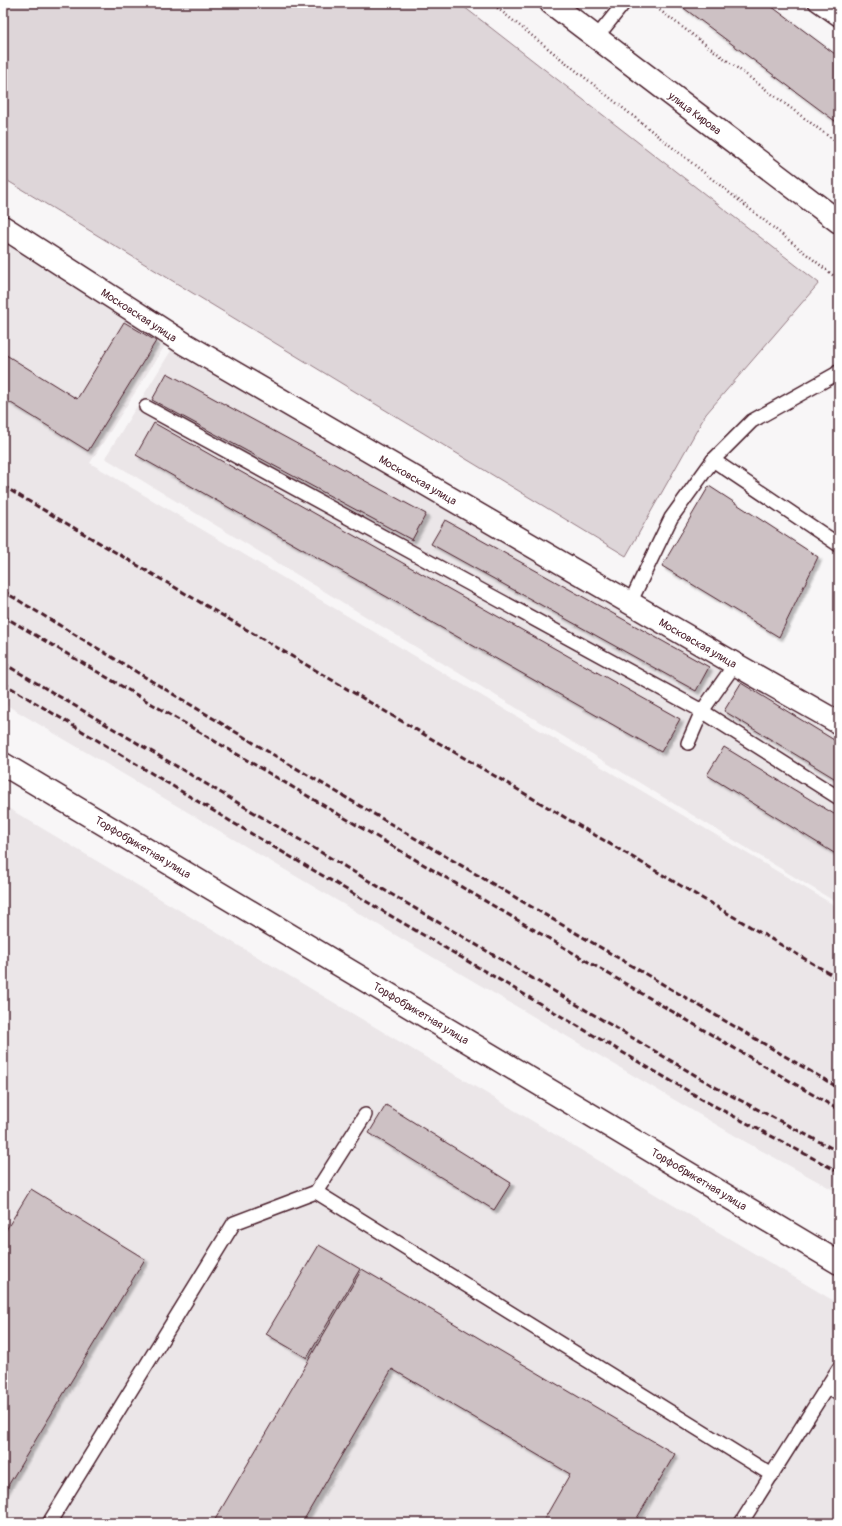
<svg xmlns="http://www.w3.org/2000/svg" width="842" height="1526" viewBox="0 0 842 1526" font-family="Pangolin,sans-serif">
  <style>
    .built { fill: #ebe6e8 }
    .green { fill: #ded6d9; stroke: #947a82 }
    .building { fill: #cdc1c4; stroke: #4a1f2b; filter: url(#shadow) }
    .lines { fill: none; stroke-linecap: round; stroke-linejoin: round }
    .lane-casing { stroke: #4a1f2b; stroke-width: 16 }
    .street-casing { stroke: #4a1f2b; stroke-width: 25 }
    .secondary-casing { stroke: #4a1f2b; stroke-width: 25 }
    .path { stroke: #4a1f2b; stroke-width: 2.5; stroke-dasharray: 1 3; stroke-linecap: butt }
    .lane { stroke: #fff; stroke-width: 13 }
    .street { stroke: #fff; stroke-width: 22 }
    .secondary { stroke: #fff; stroke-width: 22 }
    .rail { stroke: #4a1f2b; stroke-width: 3; stroke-dasharray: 6 3; stroke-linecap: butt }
    .labels { text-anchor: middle; stroke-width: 3; stroke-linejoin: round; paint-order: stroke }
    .street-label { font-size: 11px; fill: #4a1f2b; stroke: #fff }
  </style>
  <defs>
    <filter id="shadow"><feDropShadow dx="3.5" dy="3.5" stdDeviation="1" flood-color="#0004"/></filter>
  </defs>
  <rect width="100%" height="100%" fill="#f8f6f7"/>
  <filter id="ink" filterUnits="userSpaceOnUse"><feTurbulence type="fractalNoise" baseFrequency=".025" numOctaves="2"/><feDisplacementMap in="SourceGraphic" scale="8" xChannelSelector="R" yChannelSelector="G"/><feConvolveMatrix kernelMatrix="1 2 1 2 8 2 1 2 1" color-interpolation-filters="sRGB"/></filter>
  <g filter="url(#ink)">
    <!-- built -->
    <g class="built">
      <path d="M3,242L166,344L90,463L839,908V1193L744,1141L3,703Z"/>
      <path d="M172,349L716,664L839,738V904L105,458Z"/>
      <path d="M3,805L839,1304V1523H3Z"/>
    </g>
    <!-- green -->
    <path class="green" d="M3,3H459L819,283L706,414L626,556L3,178Z"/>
    <!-- building -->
    <g class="building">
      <path d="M677,3H767L839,57V124Z"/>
      <path d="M124,322L156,341L88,451L3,398V353L77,399Z"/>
      <path d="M167,373L426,514L412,540L152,400Z"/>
      <path d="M154,423L680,719L661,752L136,455Z"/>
      <path d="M709,486L818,557L779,637L662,566Z"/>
      <path d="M445,520L709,667L696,691L431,544Z"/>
      <path d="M741,683L839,743V781L724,711Z"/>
      <path d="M724,747L839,817V856L707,775Z"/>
      <path d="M386,1105L511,1183L494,1210L369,1133Z"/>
      <path d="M31,1189L145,1259L3,1494V1235Z"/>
      <path d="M319,1245L360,1269L307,1358L266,1334Z"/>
      <path d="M362,1269L675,1454L634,1523H542L570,1474L392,1369L302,1523H213Z"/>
    </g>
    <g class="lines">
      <defs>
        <g id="lane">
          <path d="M815,3L839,20"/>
          <path d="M596,38L624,3"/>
          <path d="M146,407L702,711L839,798"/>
          <path d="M713,460L839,545"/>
          <path d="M630,603L671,518L713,460L752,421L836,374L839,371"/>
          <path d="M688,743L702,711L735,664"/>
          <path d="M316,1192L365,1115"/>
          <path d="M827,1387L839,1394"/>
          <path d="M49,1523L234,1223L316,1192L772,1475"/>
          <path d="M741,1523L839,1368"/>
        </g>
        <g id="street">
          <path d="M3,227L185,344L735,664L839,723"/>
          <path d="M3,764L839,1263"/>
        </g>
        <path id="secondary" d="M551,3L839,222"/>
      </defs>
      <!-- lane casing -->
      <use href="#lane" class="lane-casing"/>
      <!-- street casing -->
      <use href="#street" class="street-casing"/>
      <!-- secondary casing -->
      <use href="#secondary" class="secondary-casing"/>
      <!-- path -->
      <g class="path">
        <path d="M491,3L839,280"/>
        <path d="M650,3L839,144"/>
      </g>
      <!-- lane -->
      <use href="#lane" class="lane"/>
      <!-- street -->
      <use href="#street" class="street"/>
      <!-- secondary -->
      <use href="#secondary" class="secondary"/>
      <!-- rail -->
      <g class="rail">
        <path d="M3,486L839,979"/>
        <path d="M3,591L267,751L839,1088"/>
        <path d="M3,616L839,1110"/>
        <path d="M3,663L715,1087L839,1152"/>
        <path d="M3,683L235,824L705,1101L839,1172"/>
      </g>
    </g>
  </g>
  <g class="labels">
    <!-- street labels -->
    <g class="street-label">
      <text transform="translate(695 113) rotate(37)" y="4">улица Кирова</text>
      <text transform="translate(139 315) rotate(33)" y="4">Московская улица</text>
      <text transform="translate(418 480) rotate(30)" y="4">Московская улица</text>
      <text transform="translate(698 643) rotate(30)" y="4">Московская улица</text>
      <text transform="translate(143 847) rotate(31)" y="4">Торфобрикетная улица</text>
      <text transform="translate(421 1013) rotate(31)" y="4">Торфобрикетная улица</text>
      <text transform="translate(699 1179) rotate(31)" y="4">Торфобрикетная улица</text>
    </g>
  </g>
  <!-- margin -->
  <rect width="842" height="1526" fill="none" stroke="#fff" stroke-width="16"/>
  <rect x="8" y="8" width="826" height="1510" fill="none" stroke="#4a1f2b" stroke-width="1.5" filter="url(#ink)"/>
</svg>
